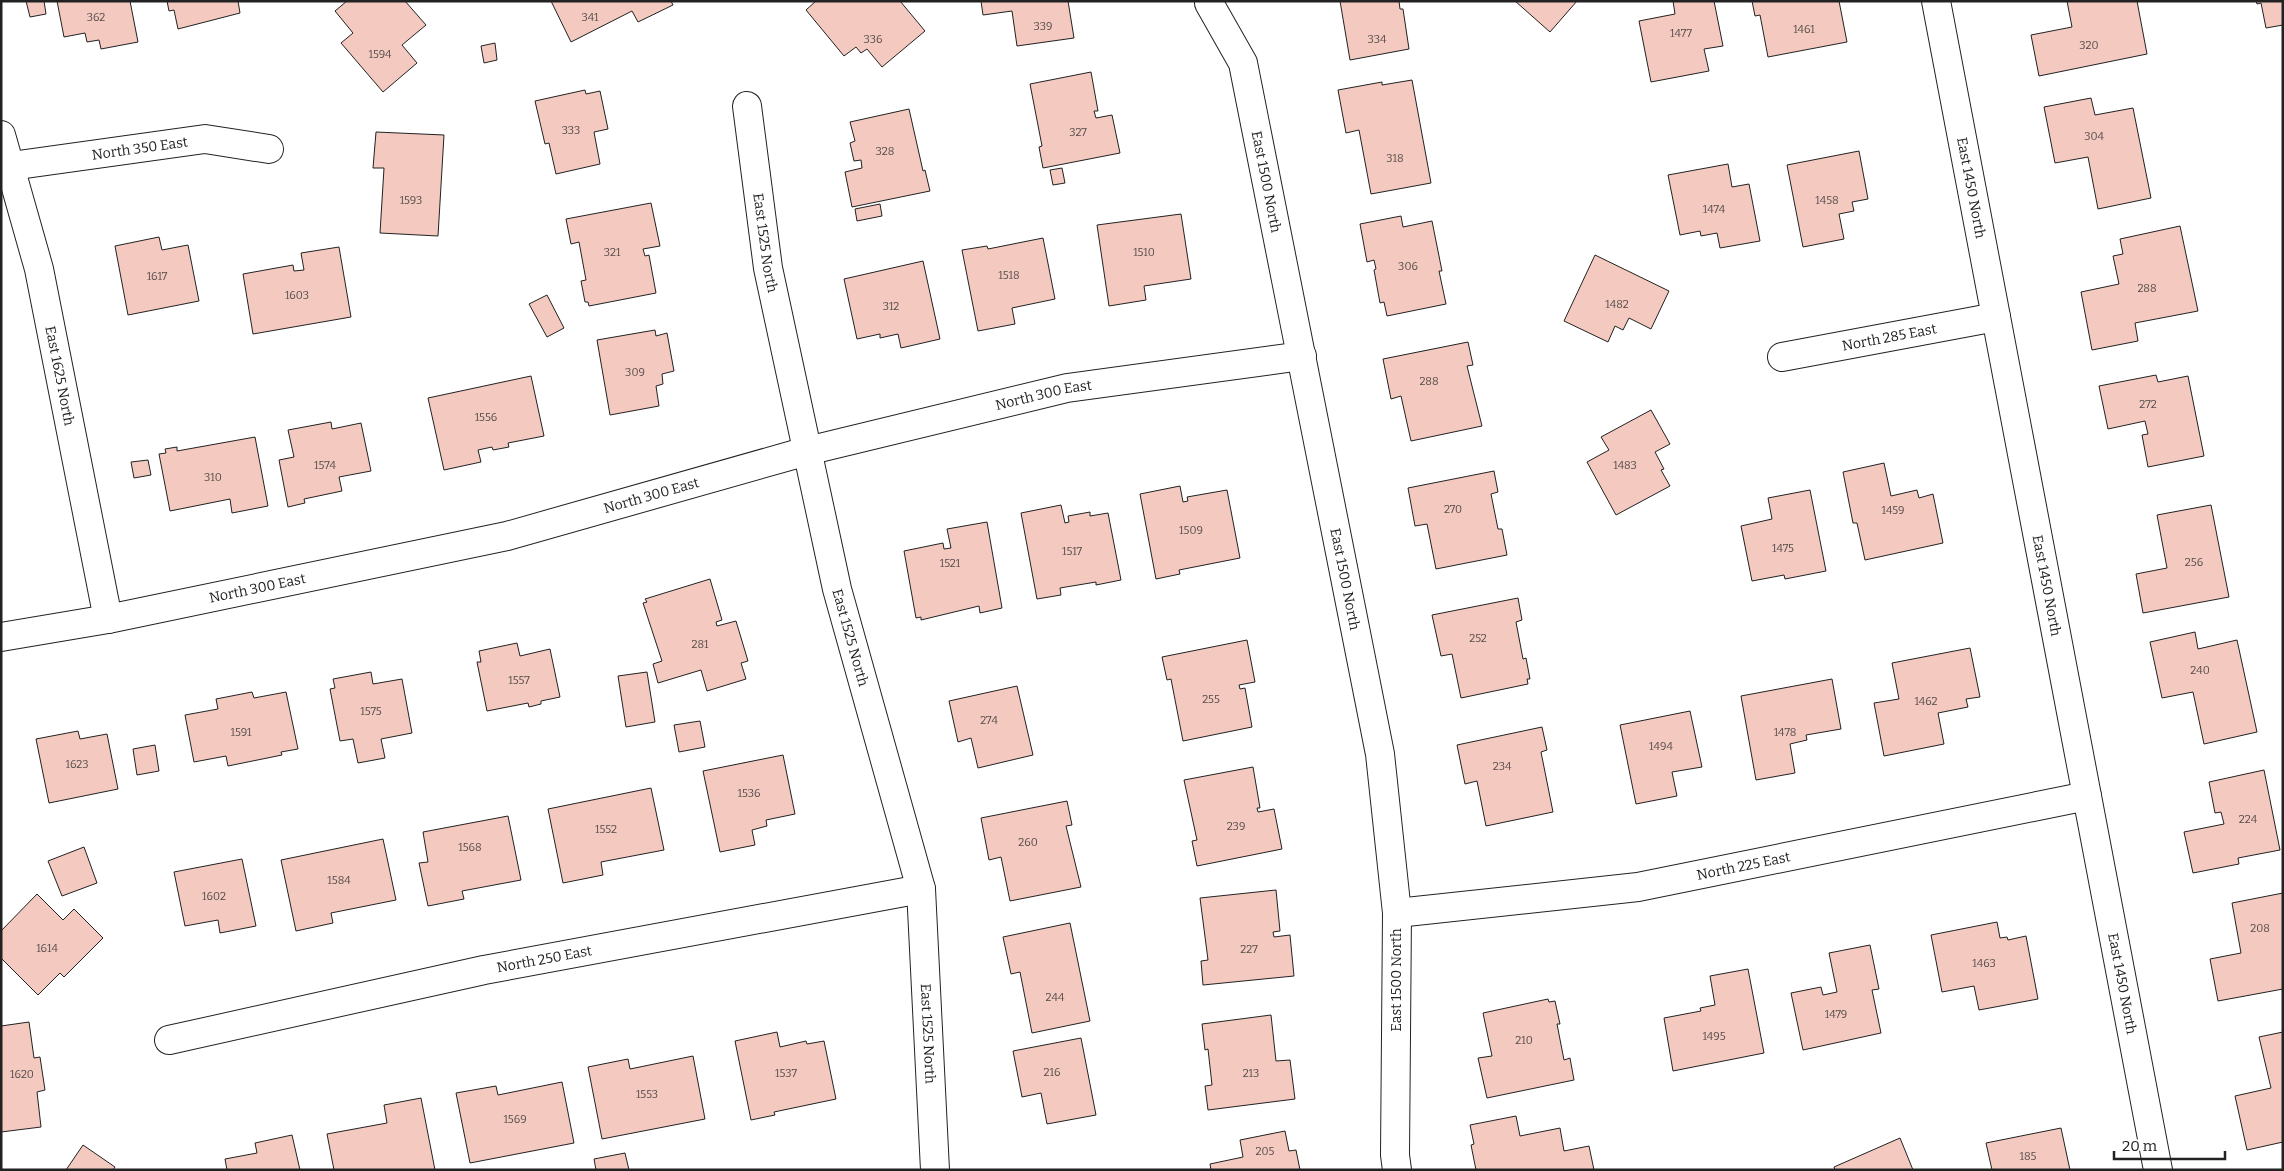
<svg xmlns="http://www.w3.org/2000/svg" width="2284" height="1171" viewBox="0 0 2284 1171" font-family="Bitter,serif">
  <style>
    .building { fill: #f3c9c0; stroke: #222 }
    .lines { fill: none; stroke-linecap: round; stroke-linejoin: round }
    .minor-casing { stroke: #222; stroke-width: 30 }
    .minor { stroke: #fff; stroke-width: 28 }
    .labels { text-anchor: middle; stroke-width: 4; stroke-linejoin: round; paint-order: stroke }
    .number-label { font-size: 11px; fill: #564c4a }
    .street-label { font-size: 14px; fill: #222; stroke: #fff }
  </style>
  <rect width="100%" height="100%" fill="#fff"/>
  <!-- building -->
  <g class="building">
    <path d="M26,1H44L46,14L30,17Z"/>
    <path d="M57,1H130L138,42L101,49L99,40L87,42L85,33L64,37Z"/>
    <path d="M167,1H238L240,13L178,29L174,10L169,11Z"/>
    <path d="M347,1H405L426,25L402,45L417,63L383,92L341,43L353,33L335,11Z"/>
    <path d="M551,1H671L673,5L638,22L632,11L571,42Z"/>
    <path d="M816,1H900L925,31L882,67L867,49L861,53L856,47L844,56L806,10Z"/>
    <path d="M981,1H1068L1074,38L1017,46L1012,11L983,15Z"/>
    <path d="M1340,1H1399L1400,9H1403L1409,49L1350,60Z"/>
    <path d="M1515,1H1577L1550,32Z"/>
    <path d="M1673,1H1714L1723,46L1704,49L1709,71L1651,82L1639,21L1675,14Z"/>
    <path d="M1752,1H1839L1847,42L1768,57L1760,15L1755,16Z"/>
    <path d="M2067,1H2137L2147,54L2039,76L2031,35L2072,27Z"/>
    <path d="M2256,1H2283V25L2266,28L2261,3L2257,4Z"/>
    <path d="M495,43L497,60L484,63L481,46Z"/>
    <path d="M1091,72L1098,111H1094L1096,118L1112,115L1120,153L1043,168L1039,147L1042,146L1030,84Z"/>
    <path d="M1412,80L1431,183L1371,194L1359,130L1346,133L1338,90L1382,82V85Z"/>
    <path d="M585,90L586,94L600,91L608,129L594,132L600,164L556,174L549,143L545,144L535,101Z"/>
    <path d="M2091,98L2095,115L2133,108L2151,198L2098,209L2088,157L2055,163L2044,107Z"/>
    <path d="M909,109L923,171L925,170L930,191L852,207L845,172L862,168L861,160L854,161L850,143L855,141L850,122Z"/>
    <path d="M376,132L444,135L438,236L380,233L384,168H373Z"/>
    <path d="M1859,151L1868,199L1852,202L1854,211L1839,214L1844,239L1803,247L1787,165Z"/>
    <path d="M1728,164L1732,187L1749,184L1760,241L1720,248L1717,233L1701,236L1700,231L1680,235L1668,175Z"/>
    <path d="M1062,168L1065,183L1053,185L1050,170Z"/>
    <path d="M651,203L660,246L643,249L645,256L649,255L656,293L589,306L588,302H585L581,281L586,280L579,242L571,244L566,219Z"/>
    <path d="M880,204L882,216L857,221L855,209Z"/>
    <path d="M1181,214L1191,279L1144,286L1146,300L1109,306L1097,225Z"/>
    <path d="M1401,216L1403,227L1432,221L1442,271H1439L1446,304L1387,316L1384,302L1380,303L1374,270L1376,269L1374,260L1367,262L1360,224Z"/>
    <path d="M2180,226L2198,311L2135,323L2138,341L2092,350L2081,292L2119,284L2113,256L2123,254L2120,239Z"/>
    <path d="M159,237L162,250L188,245L199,301L128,315L115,246Z"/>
    <path d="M1043,238L1055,299L1012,308L1015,324L978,331L962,250L987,246L988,249Z"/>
    <path d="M339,247L351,317L253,334L243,274L293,265L294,271L304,270L301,253Z"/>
    <path d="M1595,255L1669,291L1651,329L1629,318L1623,330L1615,326L1608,342L1564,321Z"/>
    <path d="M923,261L940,339L901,348L898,334L880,338V334L857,339L844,279Z"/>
    <path d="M547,295L564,328L547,337L529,304Z"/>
    <path d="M655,330L656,336L667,333L674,371L662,374L663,384L656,386L659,406L610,415L597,340Z"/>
    <path d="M1468,342L1473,365L1467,366L1482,426L1411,441L1401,396L1391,399L1383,359Z"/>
    <path d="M2156,375L2158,382L2188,376L2204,456L2148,467L2142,435L2148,434L2145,421L2108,429L2099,386Z"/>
    <path d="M531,376L544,436L508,443L509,447L493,450L492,447L478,450L481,462L444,470L428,398Z"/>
    <path d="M1651,410L1670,444L1655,452L1664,469L1661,470L1670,486L1616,515L1587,462L1609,450L1601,437Z"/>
    <path d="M331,422L332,429L361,423L371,471L339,477L342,491L304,499L305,503L288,507L279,460L294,457L288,430Z"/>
    <path d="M255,437L268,506L232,513L230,499L170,511L159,454L166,453L165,449L177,447V451Z"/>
    <path d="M148,460L151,475L134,478L131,462Z"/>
    <path d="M1884,463L1891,496L1917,490L1919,498L1933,494L1943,543L1865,560L1857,523H1853L1843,472Z"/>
    <path d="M1494,471L1498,492L1491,494L1498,529H1502L1507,555L1436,569L1427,524L1415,526L1408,488Z"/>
    <path d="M1180,486L1183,502L1188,501L1187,497L1227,490L1240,558L1179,570L1180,574L1156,579L1140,494Z"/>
    <path d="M1810,490L1826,571L1785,579L1784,575L1752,581L1741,526L1772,519L1768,498Z"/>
    <path d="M1061,505L1065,523L1069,522L1068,516L1090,512V516L1108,513L1121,580L1096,585V582L1060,588L1061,595L1037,599L1021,513Z"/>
    <path d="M2211,505L2229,597L2143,613L2136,574L2167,568L2157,515Z"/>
    <path d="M987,522L1002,608L980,613L979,606L921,620V617L916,618L904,551L943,543L944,549L951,548L947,529Z"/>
    <path d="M710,579L722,620L716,622L717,626L736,621L748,661L741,663L746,679L707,691L701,670L658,683L653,664L662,661L643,603L647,602L645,599Z"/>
    <path d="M1518,598L1522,620L1516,622L1523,659L1526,658L1530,679H1527L1528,684L1461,698L1452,654L1441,656L1432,615Z"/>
    <path d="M2195,632L2198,649L2237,640L2257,732L2204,744L2193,692L2162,698L2150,642Z"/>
    <path d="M1247,640L1255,682L1239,685L1240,689L1245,688L1252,727L1183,741L1171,679L1167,680L1162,657Z"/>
    <path d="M517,643L520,656L550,649L560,697L541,701V704L529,707L528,703L487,711L477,662H481L479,651Z"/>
    <path d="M1970,648L1980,697L1966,699L1968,707L1938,713L1944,744L1884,756L1874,703L1899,699L1892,663Z"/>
    <path d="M371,672L373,684L402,679L412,733L381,739L385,758L358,763L353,739L340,741L330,689L335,688L333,679Z"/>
    <path d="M647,672L655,722L626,727L618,676Z"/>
    <path d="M1832,679L1841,729L1806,735L1807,740L1790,744L1795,773L1756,780L1741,696Z"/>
    <path d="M1017,686L1033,755L978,768L971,738L958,742L949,701Z"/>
    <path d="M252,692L254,698L286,692L298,749L281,752L282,755L228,766L226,756L194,762L185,715L218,709L216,699Z"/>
    <path d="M1690,711L1702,767L1672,772L1677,796L1636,804L1620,725Z"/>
    <path d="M700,721L705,747L679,752L674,725Z"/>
    <path d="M1542,727L1547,750L1541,752L1553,812L1486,826L1477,781L1465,784L1457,745Z"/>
    <path d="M78,731L80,739L107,734L118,789L49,803L36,739Z"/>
    <path d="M155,745L159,771L137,775L133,749Z"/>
    <path d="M783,755L795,814L766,820L767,826L752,830L755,845L720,852L703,771Z"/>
    <path d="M1253,767L1260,808H1257L1258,812L1274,809L1282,849L1197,866L1192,841L1197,840L1184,780Z"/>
    <path d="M2264,770L2280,850L2238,858L2239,864L2193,873L2184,832L2224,824L2221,812L2215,813L2209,782Z"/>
    <path d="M651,788L664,850L601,862L603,875L563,883L548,809Z"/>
    <path d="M1067,801L1072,825L1066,826L1081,887L1010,901L1001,857L989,860L981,818Z"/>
    <path d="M508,816L521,880L462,891L464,899L428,906L419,863L428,862L423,832Z"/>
    <path d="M383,839L396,900L331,913L333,923L296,931L281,860Z"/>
    <path d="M84,847L97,883L62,896L48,861Z"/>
    <path d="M242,859L256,926L220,933L218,920L185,926L174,872Z"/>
    <path d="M1276,890L1280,931L1273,932L1274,937L1290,935L1294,976L1203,985L1201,961L1208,960L1200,898Z"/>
    <path d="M2283,893V989L2218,1001L2210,959L2241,953L2232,903Z"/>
    <path d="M37,894L63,920L74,909L103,938L64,977L60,973L38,995L1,958V931Z"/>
    <path d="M1997,922L2000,938L2007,937L2008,940L2026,936L2038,999L1979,1010L1974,986L1942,992L1931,935Z"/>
    <path d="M1070,923L1090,1021L1032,1033L1020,972L1011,974L1003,937Z"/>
    <path d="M1870,945L1879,989L1872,990L1881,1033L1803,1050L1791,993L1821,987L1823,995L1837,992L1829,953Z"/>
    <path d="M1748,969L1764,1053L1673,1071L1664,1018L1701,1011L1700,1008L1715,1005L1710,976Z"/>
    <path d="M1548,999L1549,1002L1555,1001L1560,1024H1557L1564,1060L1570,1058L1574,1080L1487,1098L1478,1058L1492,1056L1483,1013Z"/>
    <path d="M1271,1015L1276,1061L1290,1060L1295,1099L1208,1110L1205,1086L1212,1085L1208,1049L1205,1050L1202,1024Z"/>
    <path d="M29,1022L34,1058L40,1057L45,1090L37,1092L41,1127L1,1132V1026Z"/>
    <path d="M777,1032L780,1047L806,1041L807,1044L824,1041L836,1099L774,1112L775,1115L751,1120L735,1041Z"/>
    <path d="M2283,1032V1142L2247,1150L2235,1096L2271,1088L2259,1037Z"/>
    <path d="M1081,1038L1096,1115L1047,1124L1041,1093L1022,1097L1013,1051Z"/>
    <path d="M693,1056L705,1119L602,1139L588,1067L628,1059L630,1069Z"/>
    <path d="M562,1082L574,1143L470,1163L456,1093L496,1086L498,1095Z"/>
    <path d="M421,1098L435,1170H334L327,1134L387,1123L384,1105Z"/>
    <path d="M1516,1116L1520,1136L1560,1128L1564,1151L1589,1146L1594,1170H1476L1471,1145L1474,1144L1470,1125Z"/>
    <path d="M2061,1128L2070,1170H1992L1986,1143Z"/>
    <path d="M1285,1131L1289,1151L1296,1150L1300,1170H1211L1210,1164L1243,1157L1240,1140Z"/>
    <path d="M292,1135L300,1170H227L225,1159L257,1153L255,1143Z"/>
    <path d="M1900,1138L1913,1170H1835L1834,1167Z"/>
    <path d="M83,1145L115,1167L113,1170H66Z"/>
    <path d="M625,1153L629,1170H596L594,1159Z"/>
  </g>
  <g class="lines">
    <defs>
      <g id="minor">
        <path id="s1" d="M1936,1L2158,1170"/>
        <path id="s2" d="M1209,3L1243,63L1380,754L1397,913L1395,1155L1397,1170"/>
        <path id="s3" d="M747,106L768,268L837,589L921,889L935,1170"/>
        <path id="s4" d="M1,135L39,269L108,619"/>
        <path id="s5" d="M11,166L205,139L269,149"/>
        <path id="s6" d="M1782,357L1996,317"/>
        <path id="s7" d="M1,637L108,619L507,536L807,451L1067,388L1302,356"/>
        <path id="s8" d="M1397,913L1638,887L2087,796"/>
        <path id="s9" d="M169,1040L484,970L921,889"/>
      </g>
    </defs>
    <!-- minor casing -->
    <use href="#minor" class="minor-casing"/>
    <!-- minor -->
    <use href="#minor" class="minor"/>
  </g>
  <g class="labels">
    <!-- number labels -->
    <g class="number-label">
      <text x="96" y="21">362</text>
      <text x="590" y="21">341</text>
      <text x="1043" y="30">339</text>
      <text x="1804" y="33">1461</text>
      <text x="1681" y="37">1477</text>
      <text x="873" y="43">336</text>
      <text x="1377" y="43">334</text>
      <text x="2089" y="49">320</text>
      <text x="380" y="58">1594</text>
      <text x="571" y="134">333</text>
      <text x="1078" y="136">327</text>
      <text x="2094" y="140">304</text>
      <text x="885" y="155">328</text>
      <text x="1395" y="162">318</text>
      <text x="411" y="204">1593</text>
      <text x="1827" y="204">1458</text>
      <text x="1714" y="213">1474</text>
      <text x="612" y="256">321</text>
      <text x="1144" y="256">1510</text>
      <text x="1408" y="270">306</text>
      <text x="1009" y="279">1518</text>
      <text x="157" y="280">1617</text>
      <text x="2147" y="292">288</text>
      <text x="297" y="299">1603</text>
      <text x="1617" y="308">1482</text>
      <text x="891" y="310">312</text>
      <text x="635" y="376">309</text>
      <text x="1429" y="385">288</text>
      <text x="2148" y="408">272</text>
      <text x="486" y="421">1556</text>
      <text x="325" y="469">1574</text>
      <text x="1625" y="469">1483</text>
      <text x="213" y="481">310</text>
      <text x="1453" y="513">270</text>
      <text x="1893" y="514">1459</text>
      <text x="1191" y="534">1509</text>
      <text x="1783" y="552">1475</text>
      <text x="1072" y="555">1517</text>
      <text x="2194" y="566">256</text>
      <text x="950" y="567">1521</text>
      <text x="1478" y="642">252</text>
      <text x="700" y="648">281</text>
      <text x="2200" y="674">240</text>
      <text x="519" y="684">1557</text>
      <text x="1211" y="703">255</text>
      <text x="1926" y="705">1462</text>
      <text x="371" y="715">1575</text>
      <text x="989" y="724">274</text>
      <text x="241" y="736">1591</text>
      <text x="1785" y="736">1478</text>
      <text x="1661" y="750">1494</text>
      <text x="77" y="768">1623</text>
      <text x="1502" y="770">234</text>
      <text x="749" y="797">1536</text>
      <text x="2248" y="823">224</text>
      <text x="1236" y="830">239</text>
      <text x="606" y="833">1552</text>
      <text x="1028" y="846">260</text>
      <text x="470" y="851">1568</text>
      <text x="339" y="884">1584</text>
      <text x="214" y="900">1602</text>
      <text x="2260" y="932">208</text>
      <text x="47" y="952">1614</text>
      <text x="1249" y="953">227</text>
      <text x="1984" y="967">1463</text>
      <text x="1055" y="1001">244</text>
      <text x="1836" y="1018">1479</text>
      <text x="1714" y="1040">1495</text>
      <text x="1524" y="1044">210</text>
      <text x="1052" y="1076">216</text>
      <text x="786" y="1077">1537</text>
      <text x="1251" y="1077">213</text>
      <text x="22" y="1078">1620</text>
      <text x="647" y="1098">1553</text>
      <text x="515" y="1123">1569</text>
      <text x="1265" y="1155">205</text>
      <text x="2028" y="1160">185</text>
    </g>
    <!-- street labels -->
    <g class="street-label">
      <text dy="5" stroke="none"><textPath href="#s5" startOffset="130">North 350 East</textPath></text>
      <text dy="5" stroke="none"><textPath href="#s2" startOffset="190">East 1500 North</textPath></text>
      <text dy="5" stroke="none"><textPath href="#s1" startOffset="190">East 1450 North</textPath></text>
      <text dy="5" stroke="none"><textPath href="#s3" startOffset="138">East 1525 North</textPath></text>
      <text dy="5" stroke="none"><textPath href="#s6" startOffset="109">North 285 East</textPath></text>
      <text dy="5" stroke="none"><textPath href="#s4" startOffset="248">East 1625 North</textPath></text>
      <text dy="5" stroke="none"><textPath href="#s7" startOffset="1071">North 300 East</textPath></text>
      <text dy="5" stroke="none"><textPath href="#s7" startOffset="666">North 300 East</textPath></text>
      <text dy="5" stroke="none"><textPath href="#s2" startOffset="595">East 1500 North</textPath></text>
      <text dy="5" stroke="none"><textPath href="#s1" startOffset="595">East 1450 North</textPath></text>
      <text dy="5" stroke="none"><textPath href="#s7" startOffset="261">North 300 East</textPath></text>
      <text dy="5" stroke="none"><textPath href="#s3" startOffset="542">East 1525 North</textPath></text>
      <text dy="5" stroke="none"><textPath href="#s8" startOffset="350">North 225 East</textPath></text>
      <text dy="5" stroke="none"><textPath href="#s9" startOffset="384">North 250 East</textPath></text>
      <text transform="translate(1396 980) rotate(-90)" y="5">East 1500 North</text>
      <text dy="5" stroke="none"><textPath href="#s1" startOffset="1000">East 1450 North</textPath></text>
      <text dy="5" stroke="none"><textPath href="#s3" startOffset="948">East 1525 North</textPath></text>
    </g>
  </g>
  <!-- border -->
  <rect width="2284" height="1171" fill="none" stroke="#222222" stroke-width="5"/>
  <!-- scale -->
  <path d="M2114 1151v8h111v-8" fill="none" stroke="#222222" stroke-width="2.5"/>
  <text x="2122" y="1151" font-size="15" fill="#222222" stroke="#ffffff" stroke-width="4" paint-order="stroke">20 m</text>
</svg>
